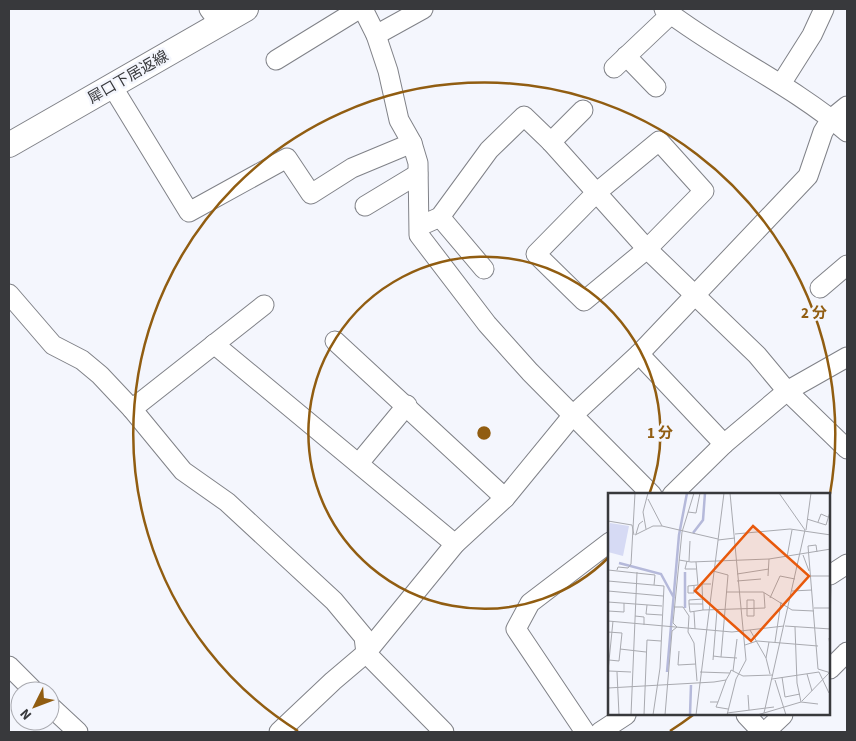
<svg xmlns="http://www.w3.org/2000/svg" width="856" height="741" viewBox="0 0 856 741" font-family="'Source Sans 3','Noto Sans JP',sans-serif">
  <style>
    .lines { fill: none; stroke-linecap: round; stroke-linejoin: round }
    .minor-casing { stroke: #808288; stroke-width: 21 }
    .major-casing { stroke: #808288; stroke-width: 26 }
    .minor { stroke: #fff; stroke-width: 19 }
    .major { stroke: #fff; stroke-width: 24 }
    .ring { fill: none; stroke: #915d11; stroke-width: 2.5 }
    .labels { text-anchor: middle; stroke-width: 5; stroke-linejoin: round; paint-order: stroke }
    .street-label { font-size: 15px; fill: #38393c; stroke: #f4f6fd }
    .inset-river { fill: none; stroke: #b5b9da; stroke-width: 2.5 }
    .inset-road { fill: none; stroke: #a9aab0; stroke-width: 1 }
    .view { fill: #e8590c; fill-opacity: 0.15; stroke: #e8590c; stroke-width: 2.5 }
    .inset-edge { fill: none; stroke: #38393c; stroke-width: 2.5 }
    .centre { fill: #915d11; stroke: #f4f6fd; stroke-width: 2.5 }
    .ring-label { font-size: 15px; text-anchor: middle; font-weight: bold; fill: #915d11; stroke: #f4f6fd; stroke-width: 5; stroke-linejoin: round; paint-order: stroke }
  </style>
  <rect width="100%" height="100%" fill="#f4f6fd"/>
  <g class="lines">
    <defs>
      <g id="minor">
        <path d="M209,9L220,24"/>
        <path d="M363,9L376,35L388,71L399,120L412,143L418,163L419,235L487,324L530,372L652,495"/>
        <path d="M664,9C722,54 791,84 847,132"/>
        <path d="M376,35L423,9"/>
        <path d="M626,56L656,87"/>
        <path d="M276,60L359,9"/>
        <path d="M614,68L671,14"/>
        <path d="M781,84L812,35L824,9"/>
        <path d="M112,86L189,212L287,158L311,194L352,168L412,143"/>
        <path d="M659,141L704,191L647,249L584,301L536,254L596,193Z"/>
        <path d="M551,142L583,110"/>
        <path d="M365,206L418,174"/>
        <path d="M440,217L484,269"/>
        <path d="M420,226L440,217L489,150L524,116L551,142L647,249L757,355L787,391L847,449"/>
        <path d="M820,288L847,265"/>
        <path d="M9,294L53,345L82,360L100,375L132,409L264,305"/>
        <path d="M335,341L505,498"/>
        <path d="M214,344L455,544"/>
        <path d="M639,354L724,444"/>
        <path d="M132,409L183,471L227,502L334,601L364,637L366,653L444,732"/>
        <path d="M359,463L407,405"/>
        <path d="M672,495L724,444L787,391L847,357"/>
        <path d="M830,575L847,564"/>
        <path d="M9,666L34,691"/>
        <path d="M830,669L847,652"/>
        <path d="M50,706L78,732"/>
        <path d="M746,715L762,732"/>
        <path d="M279,732L333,681L366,653L455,544L505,498L573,415L639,354L808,176L823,132L831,119L847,106"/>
        <path d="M585,732L516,629L530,603L610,542"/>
        <path d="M600,732L626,715"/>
        <path d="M765,732L783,715"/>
      </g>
      <path id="major" d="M9,145L246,9"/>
    </defs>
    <!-- minor casing -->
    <use href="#minor" class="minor-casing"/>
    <!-- major casing -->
    <use href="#major" class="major-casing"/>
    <!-- minor -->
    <use href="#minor" class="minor"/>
    <!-- major -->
    <use href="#major" class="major"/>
  </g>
  <!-- distance rings -->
  <g class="ring">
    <path d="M610 556A176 176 0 1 1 649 495"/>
    <path d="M693 715A351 351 0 0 1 670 731M298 731A351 351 0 1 1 830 494"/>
  </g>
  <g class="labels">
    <!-- street labels -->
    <g class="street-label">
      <text transform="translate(128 77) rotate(-30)" y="5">犀口下居返線</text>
    </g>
  </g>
  <!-- overview -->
  <g transform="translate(608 493)">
    <rect width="222" height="222" fill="#f4f6fd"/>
    <path d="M2,30L21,33L15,63L0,59Z" fill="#d6daf4"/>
    <path class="inset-river" d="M85,40L95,27L97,0M11,70L53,81L66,105M77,79V115M59,179L71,42L79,0M82,222L83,192"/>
    <path class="inset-road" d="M40,6L54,33M80,19L88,20L92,0M199,26L218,32L222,19M0,28L24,32L26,42M210,29L213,21L220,24M38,36L35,19L40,0M198,37L203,0M28,41L31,31L35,28M127,41L182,36L223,42M27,42L45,33H54L110,46M110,47L127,45M209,59L208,52L200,53L210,176L223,180M195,62L201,78M179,64L184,37M71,67L83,69L161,66M79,68L77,76H88M81,68L82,48M0,77L47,82L46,92M9,77L10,74L20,75L23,71L27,0M129,81L161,76M160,83L161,66L223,56M203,83H223M0,88L56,93L52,175L45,222M129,88L153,86M103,91H94L95,117L157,115L156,100M86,93V100H80V93L90,92L88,69M0,98L55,103M184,98L204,97M118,99H155L184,117L206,118M162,105L172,83L187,86M95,106L81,107V111H95M139,107H146V123H139ZM0,109L54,113M81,111L82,119L95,117M39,112L38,121L54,122M66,114H75L81,123L80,139L86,150L89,188M206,115H222M0,118L16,119V110M86,119L87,136M27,123L36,124V132M0,128L124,139L176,133M177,133L223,136M187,134L189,190L193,209M222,134L223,91M142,137L158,165M0,139L14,140L11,168L1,167M221,145L223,161M161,149L158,165L162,181M167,149L173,109M137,152L149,148L210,153M12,156L38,159M71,158L70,172L88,171M105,163L113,164L120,82L105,78M113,164L129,165M105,167L109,117M0,178L5,128M1,178L23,179M125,178L129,146M9,179L11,222M92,179L122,180L123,177L135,183L165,182M199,181L204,198M174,184L177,204L192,201M164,186L211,179L221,200M167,187L178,222M0,195L106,189L118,187L122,180M140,202L141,217M194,208L222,179M102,209H110L118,187M110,209L108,214L120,216M119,220L166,214M156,220L193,209L210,211M23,222L29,79M36,222L39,147L53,148M57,222L64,138L69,134L65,130L74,39L86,0M88,222L116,0M119,222L128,186L138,167L122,0M149,222L156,220L197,37L171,0"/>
    <path class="view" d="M145,33L201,83L143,148L87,98Z"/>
    <rect width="222" height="222" class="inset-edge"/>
  </g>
  <circle cx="484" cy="433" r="8" class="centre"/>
  <g class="ring-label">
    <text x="814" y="318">2 分</text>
    <text x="660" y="438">1 分</text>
  </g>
  <!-- border -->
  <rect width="856" height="741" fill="none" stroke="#38393c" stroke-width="20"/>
  <!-- north arrow -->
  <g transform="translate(35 706) rotate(228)"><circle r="24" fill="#f4f6fd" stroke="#a9aab0"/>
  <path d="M0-4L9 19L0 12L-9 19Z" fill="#915d11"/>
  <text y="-8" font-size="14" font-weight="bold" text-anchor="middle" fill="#38393c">N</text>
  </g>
</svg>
